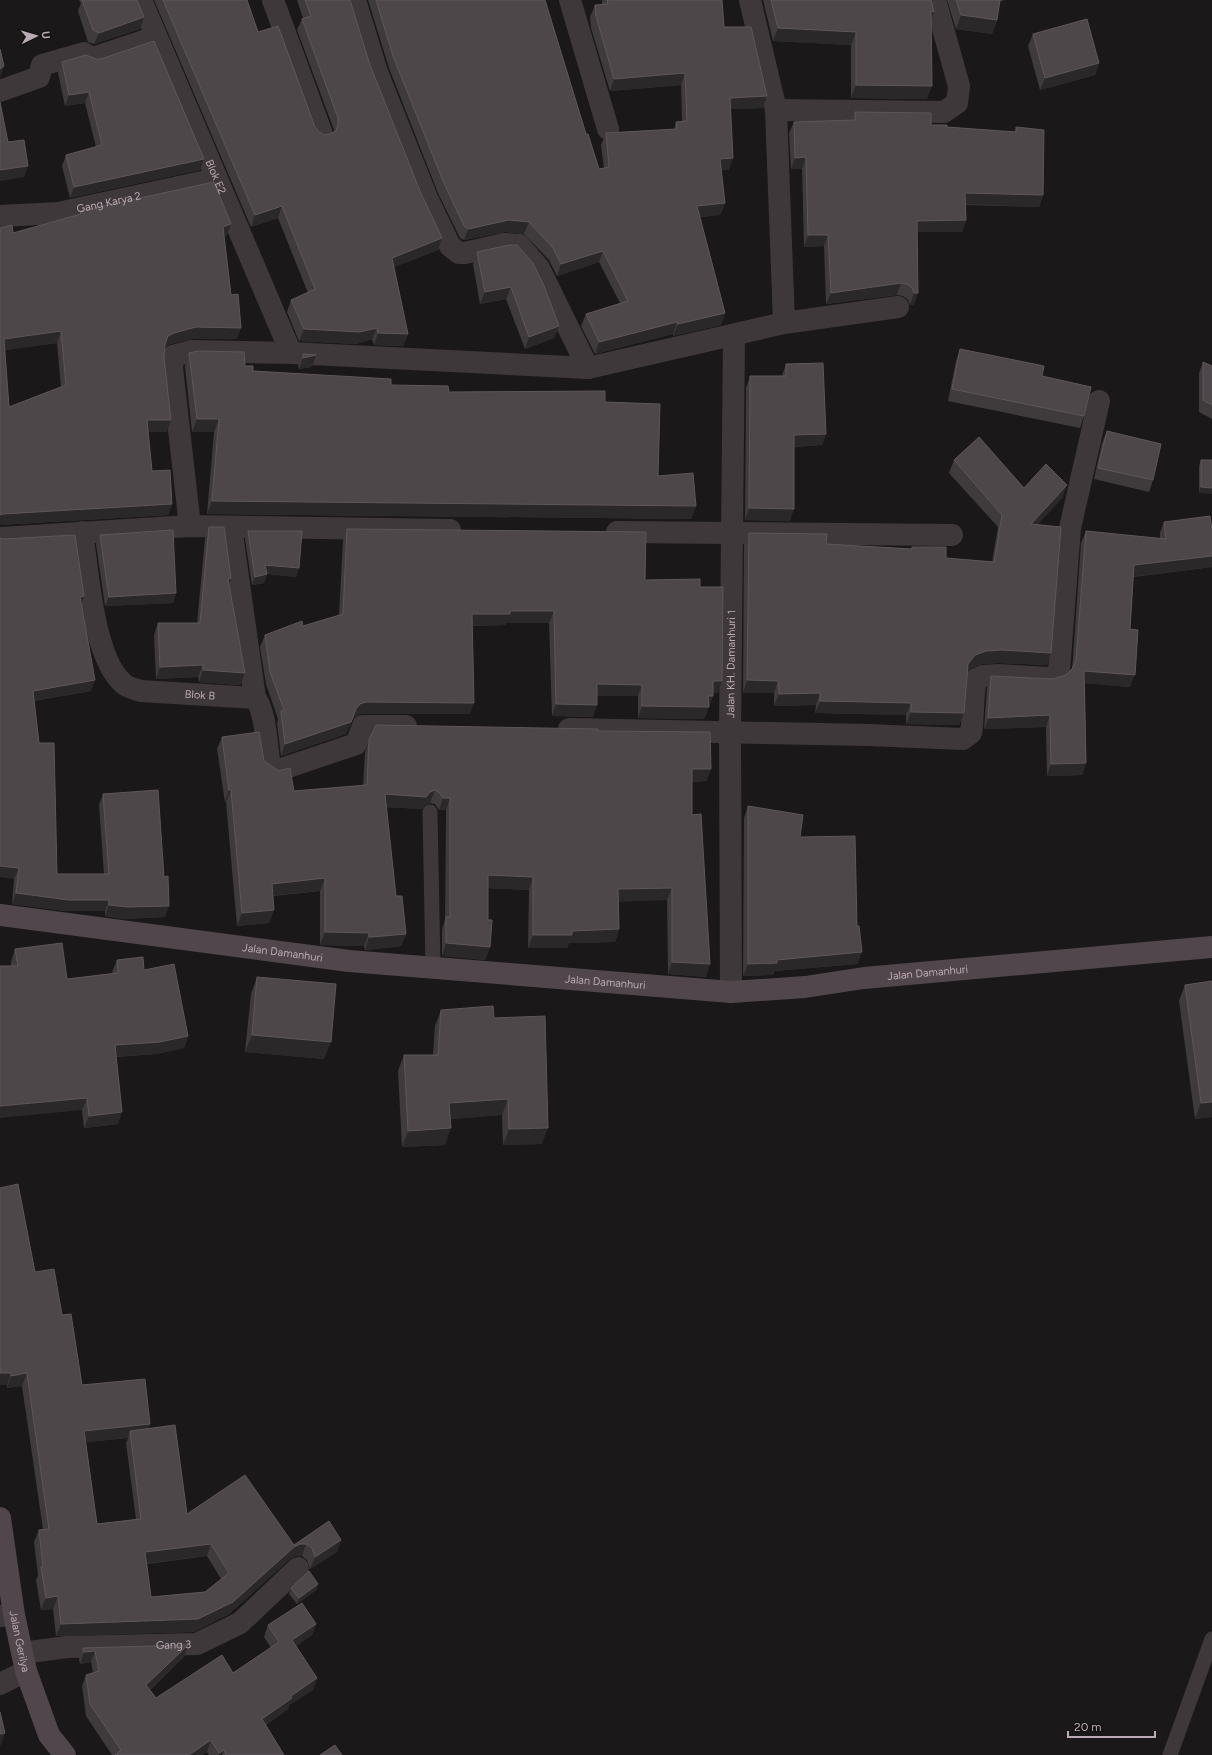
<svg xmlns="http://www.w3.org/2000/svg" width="1212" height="1755" viewBox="0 0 1212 1755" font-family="Figtree,sans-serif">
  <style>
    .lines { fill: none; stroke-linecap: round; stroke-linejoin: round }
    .lane { stroke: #3f383b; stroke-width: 15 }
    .street { stroke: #3f383b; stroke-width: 22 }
    .secondary { stroke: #50464b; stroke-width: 22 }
    .wall { fill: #3f3b3d; fill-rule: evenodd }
    .shaded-wall { fill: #2b2829 }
    .building { fill: #4d474a; stroke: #5e565a; fill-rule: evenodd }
    .labels { text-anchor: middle; stroke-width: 3.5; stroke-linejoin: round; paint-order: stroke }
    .street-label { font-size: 11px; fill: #bba9b3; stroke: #151313 }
  </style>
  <rect width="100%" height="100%" fill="#1a1818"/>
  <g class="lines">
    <!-- lane -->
    <g class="lane">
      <path d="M430,812L433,968"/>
      <path d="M1170,1755L1212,1639"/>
    </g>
    <!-- street -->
    <g class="street">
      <path id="s1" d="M141,0L291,353"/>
      <path d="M273,0L322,134"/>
      <path d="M355,0L377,72L427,198L450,246L459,253H465L504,244L519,245L539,268L588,368"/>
      <path d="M570,0L608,129"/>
      <path d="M750,0L776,110L784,323"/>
      <path d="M0,91L39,77L42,65L84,53L93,58L156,37"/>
      <path d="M776,110L944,112L957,103L959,86L935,0"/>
      <path id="s2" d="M0,216L58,213L216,179"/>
      <path d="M190,526L172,368L173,356L192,351L291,353L588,368L784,323L898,307"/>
      <path d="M231,527L255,698"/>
      <path id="s3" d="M82,532C88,571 93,659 124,684C128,688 136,689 141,691L255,698C266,710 267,750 270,767L276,771L356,744L363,726H406"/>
      <path d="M617,532L952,535"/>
      <path d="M0,538L190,526L450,530"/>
      <path d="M569,729L868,735L963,739L971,733C974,715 972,697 976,679L983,676L998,675L1049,678L1057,675L1059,671L1070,528L1099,401"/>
      <path id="s4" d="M731,992L730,732L734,335"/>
      <path d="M0,1616L14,1615"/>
      <path id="s5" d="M22,1653L67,1647L197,1644L240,1623L298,1568"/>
      <path d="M0,1684L26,1671"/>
    </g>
    <!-- secondary -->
    <g class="secondary">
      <path id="s6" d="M0,915L349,961L731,992L805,987L864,978L1212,947"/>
      <path id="s7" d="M0,1518L14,1615L26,1671L49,1735L65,1755"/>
    </g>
  </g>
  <!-- wall -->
  <g class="wall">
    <path d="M79,0H137L140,29L94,44L88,42L78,11L81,3Z"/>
    <path d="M154,0H247L258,32L315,127L319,132L325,135L330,134L334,132V130L297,30L302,19L303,18L297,0H350L370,65L420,191L442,238L438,250L394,267L408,334L403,346L374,345L372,339L356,344L299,341L287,312L291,300L308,293L278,218L251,227Z"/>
    <path d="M368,0H545L586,134L599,169L604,168L601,145L606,133L674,130L676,122L682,121L681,85L610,91L591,28L590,17L595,5H602V0H722L724,27L767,96L763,108L731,109L729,170H721L725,203L720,215L700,217L725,313L721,325L673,336V334L595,354L581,326L586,314L620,303L599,262L557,276L549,260L524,234L505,232L464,240L460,238L438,193L389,68Z"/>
    <path d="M763,0H931L934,12L931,20L927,99L851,98V45L773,41Z"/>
    <path d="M947,0H1005L999,2L997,20L992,34L956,29Z"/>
    <path d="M1033,34L1099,63L1095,75L1040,90L1028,46Z"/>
    <path d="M62,62L204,159L200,170L70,198L62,166L66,155L96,147L85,103L65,106L58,73Z"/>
    <path d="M855,112L931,125L947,127L1015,132L1016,127L1043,195L1039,207L966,205V220L962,232H917L914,305H910L908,300L903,296L897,295L826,304L824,246L804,247L802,169H791L789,133L794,122L853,120Z"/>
    <path d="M80,211L231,224L227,235L224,236L231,295L237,339H192L170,344L164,347V358L167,432H148L152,471L172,504L168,515L0,525V228L13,233L79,215ZM57,343L61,387L9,407L4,350Z"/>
    <path d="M477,252L559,326L554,338L525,349L506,299L480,304L473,264Z"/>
    <path d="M960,349L1042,376L1084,416L1080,428L948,401L956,361Z"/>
    <path d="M189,353L245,366L253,371L449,392L605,402L658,476L696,506L691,519L207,514L214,432H192L185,366Z"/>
    <path d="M303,354L312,367L299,369L298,366Z"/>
    <path d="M1203,362L1212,366V419L1199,412V373Z"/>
    <path d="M786,364L826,434L822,445L794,447L790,521L745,520L746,388L750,376H782Z"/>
    <path d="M1107,431L1153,480L1149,492L1094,479L1102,443Z"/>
    <path d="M954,460L1024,488L1063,497L1037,525L1047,665L997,663L982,664L971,668L968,672L964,713L959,725L906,724V715L815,713L816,705L774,706V693H743L744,545L749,533L826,544L911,549L912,547L946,558L992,562L998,527L949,473Z"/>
    <path d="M1201,460H1212L1199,493V466Z"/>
    <path d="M1164,522L1212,530V567L1133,577L1130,629V687L1085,683L1086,763L1082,775L1047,776L1046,727L984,729L987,688L991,676L1053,679L1066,675L1072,670L1081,543L1086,531L1160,539V533Z"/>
    <path d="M209,527L229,585L245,673L240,685L199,682L198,677L156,679L154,635L158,623H197L205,539Z"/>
    <path d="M347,529L645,580L700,587L722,681L718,693H713V696L704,719L638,718V696H597L593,717L552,716L549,623H506L505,625L472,626L470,714H361L356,716L352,721L346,734L281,756L277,723L278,719L266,684L260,647L265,635L303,626L339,615L343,540Z"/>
    <path d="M248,531L299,568L296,577L267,574L264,583L252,585L245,539Z"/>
    <path d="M100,535L176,593L173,603L105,606L96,544Z"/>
    <path d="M0,538L84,596L82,603L91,691L34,701L39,743L57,874H104L99,805L103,794L165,917L123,919L105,916V911H65L12,904L14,879Z"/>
    <path d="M598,731L711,769L706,781L692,782V815L706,977L668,974L667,900L619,901V929L615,942L569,943L567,948H528L529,890L488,888V920L490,947L485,960L442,956V930L445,919L446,810H439L435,804L430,803L425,805L422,809L386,807L396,896L406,934L401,946L367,950H365L364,946L320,945V891L273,896L269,923L237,926L226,802H225L217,749L222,737L264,761L294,791L363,785L365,753L369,740Z"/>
    <path d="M748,806L800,837L857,926L862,952L857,964L774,971L773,975L743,976L744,818Z"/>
    <path d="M15,949L67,979L113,973L112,972L117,960L144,970L188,1036L184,1048L156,1054L116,1057L118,1124L84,1128L82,1110L11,966V962Z"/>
    <path d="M257,977L324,1059L245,1052L251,994Z"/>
    <path d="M1212,981V1117L1195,1119L1179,1001L1185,985Z"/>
    <path d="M441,1010L542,1144L503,1145L502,1115L450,1119L445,1145L402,1147L398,1071L404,1055H433L435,1026Z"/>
    <path d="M0,1188L35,1272L62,1315L82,1385L150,1424L148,1429L187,1514L294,1545L341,1540L337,1552L310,1569L307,1560L302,1556H295L290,1559L229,1614L194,1632L56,1636L53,1609L41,1610L36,1580L38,1575L34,1542L39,1530L43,1529L22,1386L7,1388V1385H0ZM128,1438L126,1443L136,1519L97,1524L86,1442ZM207,1556L221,1579L205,1592L151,1597L147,1564Z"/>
    <path d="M318,1584L316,1590L297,1604L289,1594L291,1588Z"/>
    <path d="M316,1624L312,1635L296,1646L317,1678L313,1690L289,1705L288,1709L266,1725L284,1755H209L207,1752L202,1755H112L86,1716L82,1686L86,1675L93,1673L91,1662L80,1664L79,1659L83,1648L184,1657L150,1690L156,1698L233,1673L271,1648L264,1637L268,1625Z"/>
  </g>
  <!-- shaded-wall -->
  <g class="shaded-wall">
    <path d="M931,11L934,12L929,25Z"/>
    <path d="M961,15L997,20L992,34L956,29Z"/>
    <path d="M144,17L140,29L94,44L99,33Z"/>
    <path d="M778,28L856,32L851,45L773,41Z"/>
    <path d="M1099,63L1095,75L1040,90L1045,78Z"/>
    <path d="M4,66L0,78V69Z"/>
    <path d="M685,73L681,85L610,91L614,79Z"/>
    <path d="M856,85L932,86L927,99L851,98Z"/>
    <path d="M89,92L85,103L65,106L69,95Z"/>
    <path d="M767,96L763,108L726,109L730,98Z"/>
    <path d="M806,157L802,169H791L795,158Z"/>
    <path d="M733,158L729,170L716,171L720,159Z"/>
    <path d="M204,159L200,170L70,198L74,187Z"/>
    <path d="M28,166L24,177L0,181V170Z"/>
    <path d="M965,193L1043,195L1039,207L961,204Z"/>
    <path d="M725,203L720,215L693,218L697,206Z"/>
    <path d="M282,206L278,218L251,227L255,215Z"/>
    <path d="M509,220L529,222L524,234L505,232L464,240L468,229Z"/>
    <path d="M966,220L962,232H913L917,221Z"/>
    <path d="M231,224L227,235L218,238L223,227Z"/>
    <path d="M808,235H828L824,246L804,247Z"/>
    <path d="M442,238L438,250L387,270L392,258Z"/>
    <path d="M603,251L599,262L557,276L561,264Z"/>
    <path d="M901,283L897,295L826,304L831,293Z"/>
    <path d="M511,287L506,299L480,304L485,292Z"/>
    <path d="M914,293H918L914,305H910Z"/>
    <path d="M725,313L721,325L673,336L678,324Z"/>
    <path d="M677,322L673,334L595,354L599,342Z"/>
    <path d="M559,326L554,338L525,349L529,337Z"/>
    <path d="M196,327L241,328L237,339H192L170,344L164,348L165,344L168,336L174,333Z"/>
    <path d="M377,328L372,339L356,344L299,341L304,329Z"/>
    <path d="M61,331L57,343L0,351L4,339Z"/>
    <path d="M378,333L408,334L403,346L374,345Z"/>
    <path d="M316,355L312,367L299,369L303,358Z"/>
    <path d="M197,419H219L214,432H192Z"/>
    <path d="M147,420H171L167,432H143Z"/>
    <path d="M826,434L822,445L789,447L794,435Z"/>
    <path d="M1067,485L1063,497L1026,537L1031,524Z"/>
    <path d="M1201,487L1212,488V494L1199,493Z"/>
    <path d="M212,501L696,506L691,519L207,514Z"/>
    <path d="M172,504L168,515L0,525V515L3,514Z"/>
    <path d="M749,508L794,509L790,521L745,520Z"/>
    <path d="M1212,556V567L1129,577L1134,565Z"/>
    <path d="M265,565L299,568L296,577L262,573Z"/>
    <path d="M267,574L264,583L252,585L255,577Z"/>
    <path d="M231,578L227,590L228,579Z"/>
    <path d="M176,593L173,603L105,606L109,597Z"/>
    <path d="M84,596L80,608V597Z"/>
    <path d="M510,611H554L549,623H506L505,625L468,626L472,614Z"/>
    <path d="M1002,650L1051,653L1047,665L997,663L982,664L971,668L964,677L968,664L975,655L986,651Z"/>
    <path d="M203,665L198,677L156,679L160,667Z"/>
    <path d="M203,670L245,673L240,685L199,682Z"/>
    <path d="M1084,671L1135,675L1130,687L1080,683Z"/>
    <path d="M95,680L91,691L29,702L33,691Z"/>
    <path d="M747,680L778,681L774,693H743Z"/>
    <path d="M713,681H722L718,693H708Z"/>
    <path d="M597,684L642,685L638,696H592Z"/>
    <path d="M820,693L816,705L774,706L779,694Z"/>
    <path d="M708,696H713L704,719L638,718L642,706Z"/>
    <path d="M820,701L911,703L906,715L815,713Z"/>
    <path d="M366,702L474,703L470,714H361L356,716L352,721L346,734L281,756L285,744L356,709L360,704Z"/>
    <path d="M556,704L597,705L593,717L552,716Z"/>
    <path d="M911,712L964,713L959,725L906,724Z"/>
    <path d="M1050,715L1046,727L984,729L988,718Z"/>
    <path d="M1086,763L1082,775L1047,776L1051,764Z"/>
    <path d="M692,769H711L706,781L688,782Z"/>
    <path d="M229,790H231L226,802H225Z"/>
    <path d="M435,790L430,803L425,805L422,809L380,807L385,794L430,792Z"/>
    <path d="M443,798H450L446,810H439Z"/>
    <path d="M0,866L19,868L14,879L0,877Z"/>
    <path d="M488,875L533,877L529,890L483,888Z"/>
    <path d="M325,878L320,891L267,896L272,884Z"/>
    <path d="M672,888L667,900L614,902L618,889Z"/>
    <path d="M16,893L109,900L105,911H65L12,904Z"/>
    <path d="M109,905L169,906L165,917L123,919L105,916Z"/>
    <path d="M274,910L269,923L237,926L242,913Z"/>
    <path d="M619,929L615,942L569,943L567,948H528L533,935L572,931Z"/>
    <path d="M325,932L369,933L364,946L320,945Z"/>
    <path d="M406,934L401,946L365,950L369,937Z"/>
    <path d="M446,943L490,947L485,960L442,956Z"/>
    <path d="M862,952L857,964L774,971L773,975L743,976L748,964L777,960Z"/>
    <path d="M672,962L710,964L706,977L668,974Z"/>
    <path d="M252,1035L331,1042L324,1059L245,1052Z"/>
    <path d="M188,1036L184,1048L156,1054L110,1057L115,1045Z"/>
    <path d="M87,1098L82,1110L0,1118V1106Z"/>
    <path d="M508,1099L502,1115L443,1120L449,1103Z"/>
    <path d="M1212,1102V1117L1195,1119L1201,1103Z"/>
    <path d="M122,1112L118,1124L84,1128L89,1116Z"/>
    <path d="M451,1128L445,1145L402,1147L408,1131Z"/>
    <path d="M548,1128L542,1144L503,1145L509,1129Z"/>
    <path d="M0,1373H11L7,1385H0Z"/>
    <path d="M27,1373L22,1386L7,1388L11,1376Z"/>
    <path d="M150,1424L145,1436L130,1431L128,1438L80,1443L84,1431Z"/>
    <path d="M341,1540L337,1552L310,1569L315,1557Z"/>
    <path d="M211,1544L207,1556L141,1564L145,1552Z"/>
    <path d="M300,1544H306L302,1556H295L290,1559L229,1614L194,1632L56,1636L61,1624L198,1619L294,1547Z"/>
    <path d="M318,1584L316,1590L297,1604L299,1598Z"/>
    <path d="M58,1596L53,1609L41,1610L46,1598Z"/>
    <path d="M316,1624L312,1635L288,1651L292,1640Z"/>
    <path d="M188,1645L184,1657L142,1697L146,1685Z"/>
    <path d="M95,1651L91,1662L80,1664L84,1652Z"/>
    <path d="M317,1678L313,1690L289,1705L288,1709L258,1730L262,1719L291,1696Z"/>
    <path d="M5,1733L1,1745H0V1734Z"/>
    <path d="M211,1740L207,1752L202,1755H189Z"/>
    <path d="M224,1750L222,1755H219V1753Z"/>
  </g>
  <!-- building -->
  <g class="building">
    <path d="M82,0H137L144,17L99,33L93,30Z"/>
    <path d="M163,0H247L258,32L278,26L315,127L319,132L325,135L330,134L336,131L338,125V118L302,19L311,16L305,0H350L370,65L420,191L442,238L392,258L408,334L378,333L377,328L360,332L304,329L291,300L315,289L282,206L255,215Z"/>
    <path d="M376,0H545L586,134H588L599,169L609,167L606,133L677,129L676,122L687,121L685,73L614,79L596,16L595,5L608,4L607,0H722L724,27H751L767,96L730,98L733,158L720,159L725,203L697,206L725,313L678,324L677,322L599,342L586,314L628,301L603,251L561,264L553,248L529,222L509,220L468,229L464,226L443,181L393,56Z"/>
    <path d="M771,0H931L934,12L931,11L932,86L856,85V32L778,28Z"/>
    <path d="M956,0H1000L997,20L961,15Z"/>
    <path d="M1087,19L1099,63L1045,78L1033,34Z"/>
    <path d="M154,41L204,159L74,187L66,155L102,145L89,92L69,95L62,62L86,55L96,59H101Z"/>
    <path d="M0,49L4,66L0,69Z"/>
    <path d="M0,102L8,142L24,140L28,166L0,170Z"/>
    <path d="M855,112L931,113V125H947V127L1016,132V127L1044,130L1043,195L965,193L966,220L917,221L918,293H914L912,288L907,284L901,283L831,293L828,235H808L806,157L795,158L794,122L855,120Z"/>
    <path d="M214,182L231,224L223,227L231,295L238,294L241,328L196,327L174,333L168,336L165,344L164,358L171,420H147L152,471L170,470L172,504L3,514L0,515V228L12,225L13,233L81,214L80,211ZM61,331L66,385L9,407L4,339Z"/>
    <path d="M509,245H517L533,263L544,286L559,326L529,337L511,287L485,292L477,252Z"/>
    <path d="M960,349L1044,366L1042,376L1091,387L1084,416L952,389Z"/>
    <path d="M198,351L244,352L245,366H253V371L391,379V385L448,386L449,392L605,391V402L660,404L658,476L693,473L696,506L212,501L219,419H197L189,353Z"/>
    <path d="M303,354L316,355L303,358Z"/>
    <path d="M1203,362L1212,366V405L1203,400Z"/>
    <path d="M823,363L826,434L794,435V509L749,508L750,376H786V364Z"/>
    <path d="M1107,431L1161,444L1153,480L1098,468Z"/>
    <path d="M979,437L1024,488L1046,464L1067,485L1031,524L1061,527L1051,653L1002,650L986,651L975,655L968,664L964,713L911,712V703L820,701V693L779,694L778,681L747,680L749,533L827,534L826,544L912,549V547H946V558L994,562L1002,515L954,460Z"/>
    <path d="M1201,460H1212V488L1201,487Z"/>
    <path d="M1210,516L1212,530V556L1134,565L1130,629L1138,630L1135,675L1084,671L1086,763L1051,764L1050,715L988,718L991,676L1053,679L1066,675L1072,669L1076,660L1086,531L1166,539L1164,522Z"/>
    <path d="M209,527H224L231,578L228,579L245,673L203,670V665L160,667L158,623H200Z"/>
    <path d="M347,529L646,532L645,580L700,579V587H723L722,681H713V696H708L709,707L642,706V685L597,684V705L556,704L554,611H510V614H472L474,703L366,702L360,704L356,709L351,722L285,744L281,711L284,710L270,672L265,635L302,621L303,626L343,614Z"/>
    <path d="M173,530L176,593L109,597L100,535Z"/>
    <path d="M248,531H302L299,568L265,565L267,574L255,577Z"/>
    <path d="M75,535L84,596L80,597L95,680L33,691L39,743H54L57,874H109L103,794L158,790L164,877L168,876L169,906L127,907L109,905V900H69L16,893L19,868L0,866V538L4,539Z"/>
    <path d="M376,725L598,729V731L710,732L711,769H692V815L701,814L710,964L672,962V888L618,889L619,929L572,931V935H533V877L488,875V920H492L490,947L446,943V917H450V798H443L439,792L435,790L430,792L426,797L385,794L396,896H402L406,934L372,937H369V933L325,932V878L272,884L274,910L242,913L231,790H229L222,737L259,732L264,761L279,771L290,768L294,791L367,785L369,740Z"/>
    <path d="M748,806L803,815L800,837L855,836L857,926H859L862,952L777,960V963L748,964Z"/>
    <path d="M62,943L67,979L118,973L117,960L143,957L144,970L174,964L188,1036L160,1042L115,1045L122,1112L89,1116L87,1098L0,1106V966H18L15,949Z"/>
    <path d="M257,977L336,984L331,1042L252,1035Z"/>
    <path d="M1212,981V1102L1201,1103L1185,985Z"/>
    <path d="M493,1006L494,1018L545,1016L548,1128L509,1129L508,1099L449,1103L451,1128L408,1131L404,1055H438L441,1010Z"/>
    <path d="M18,1184L35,1272L54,1269L62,1315L71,1314L82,1385L145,1379L150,1424L84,1431L97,1524L141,1519L130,1431L175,1425L187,1514L245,1475L294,1545L329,1521L341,1540L315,1557L312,1548L306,1544H300L294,1547L233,1602L198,1619L61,1624L58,1596L46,1598L41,1567H43L39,1530L49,1529L27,1373L11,1376V1373H0V1188ZM211,1544L229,1573L205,1592L151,1597L145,1552Z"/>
    <path d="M309,1571L318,1584L299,1598L291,1588Z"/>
    <path d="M302,1603L316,1624L292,1640L317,1678L291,1696L292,1698L262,1719L284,1755H226L224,1750L219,1753L211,1740L189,1755H115L121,1750L90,1704L86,1675L99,1671L95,1651L84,1652L83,1648L188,1645L146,1685L156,1698L222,1655L233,1673L279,1642L268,1625Z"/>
    <path d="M0,1712L5,1733L0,1734Z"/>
    <path d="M335,1745L342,1755H320Z"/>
  </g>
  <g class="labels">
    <!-- street labels -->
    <g class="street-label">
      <text dy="4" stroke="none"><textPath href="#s1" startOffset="192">Blok E2</textPath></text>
      <text dy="4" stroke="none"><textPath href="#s2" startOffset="110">Gang Karya 2</textPath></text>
      <text dy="4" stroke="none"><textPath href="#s4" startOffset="328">Jalan KH. Damanhuri 1</textPath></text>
      <text dy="4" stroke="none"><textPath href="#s3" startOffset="238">Blok B</textPath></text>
      <text dy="4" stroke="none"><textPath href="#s6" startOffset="285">Jalan Damanhuri</textPath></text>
      <text dy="4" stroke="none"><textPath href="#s6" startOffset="933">Jalan Damanhuri</textPath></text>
      <text dy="4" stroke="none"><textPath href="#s6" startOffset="609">Jalan Damanhuri</textPath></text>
      <text dy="4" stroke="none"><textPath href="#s7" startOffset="125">Jalan Gerilya</textPath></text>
      <text dy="4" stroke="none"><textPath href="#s5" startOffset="152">Gang 3</textPath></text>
    </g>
  </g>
  <!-- north arrow -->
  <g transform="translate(36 36) rotate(85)" stroke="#151313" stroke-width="3" paint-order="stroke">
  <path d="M0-3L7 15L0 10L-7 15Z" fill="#bba9b3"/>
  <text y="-6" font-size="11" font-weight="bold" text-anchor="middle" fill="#bba9b3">U</text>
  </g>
  <!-- scale -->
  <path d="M1068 1731v6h87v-6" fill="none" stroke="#bba9b3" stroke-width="2"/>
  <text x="1074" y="1731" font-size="12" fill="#bba9b3" stroke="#151313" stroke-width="3" paint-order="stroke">20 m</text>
</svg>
